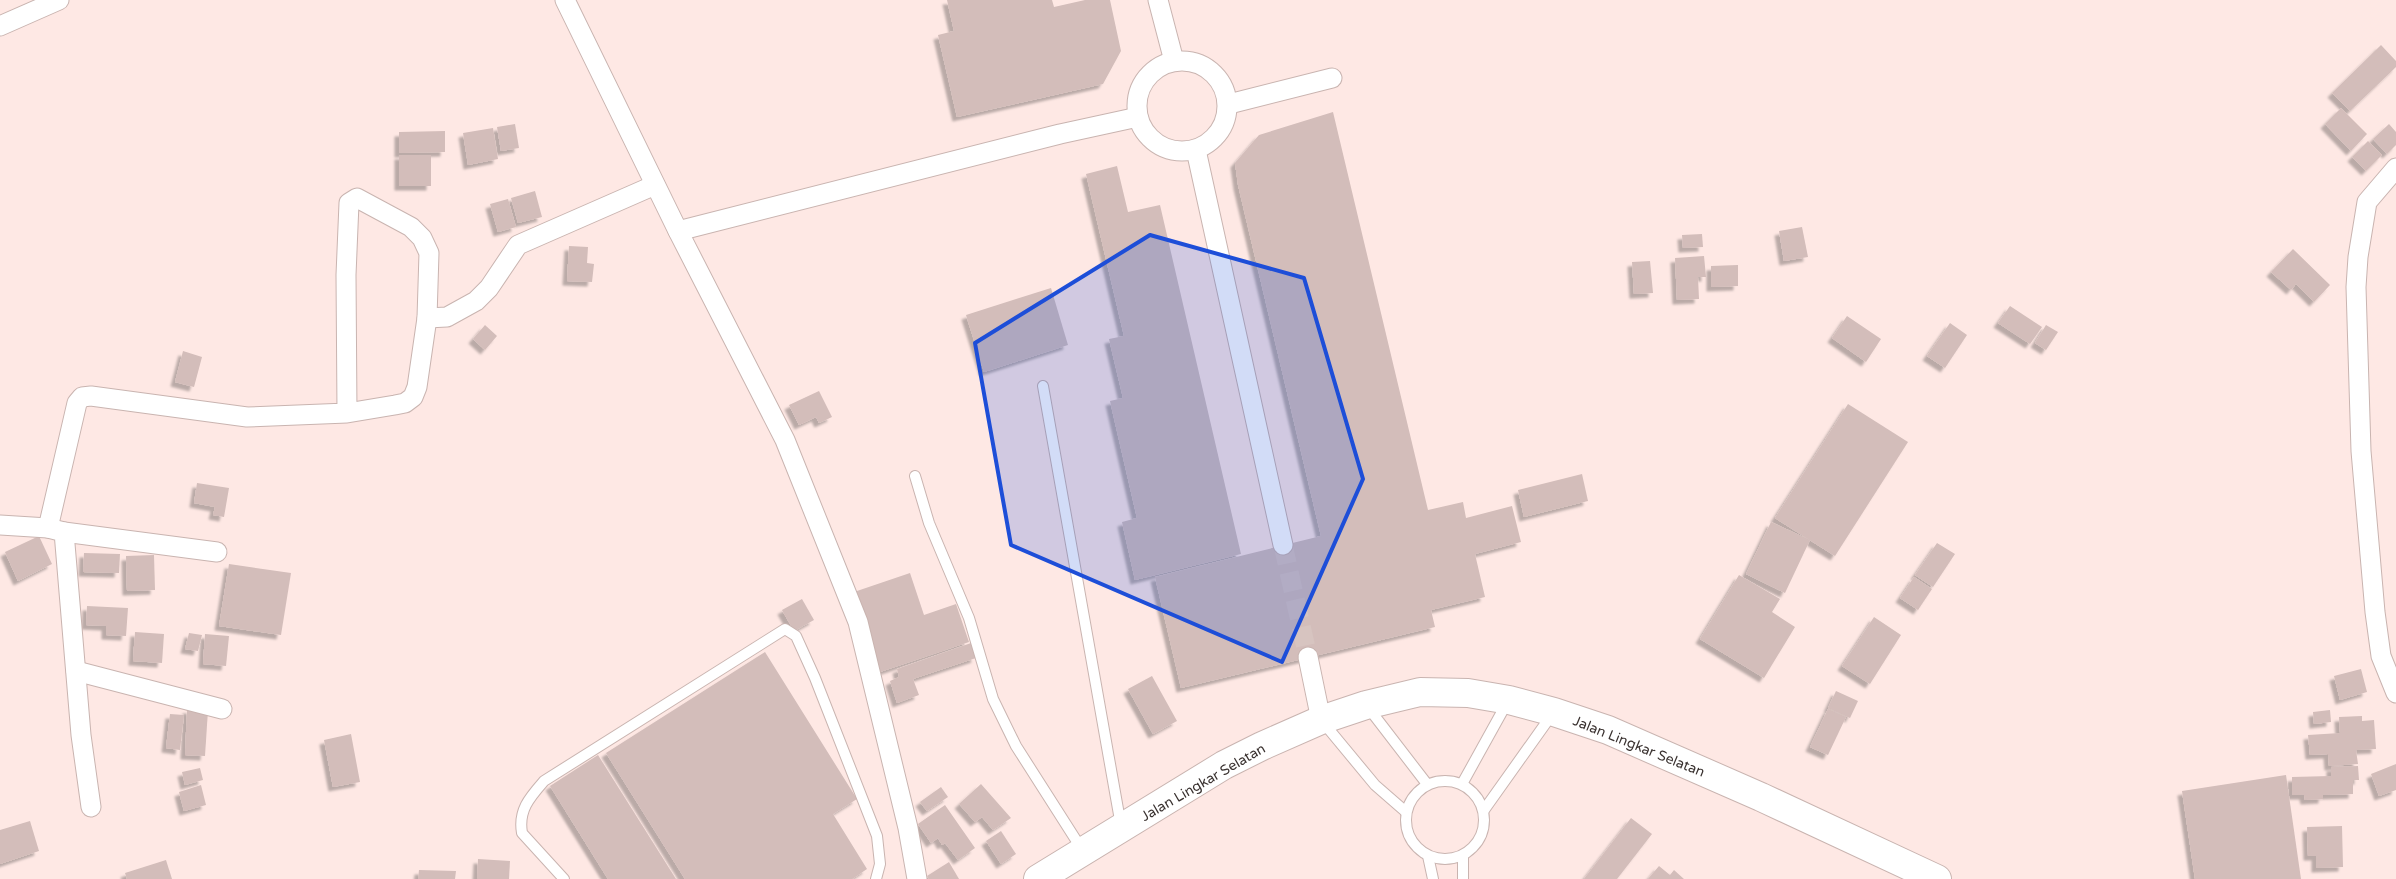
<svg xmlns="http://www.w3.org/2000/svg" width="2396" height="879" viewBox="0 0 2396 879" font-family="'Varela Round',sans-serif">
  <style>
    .building { fill: #d3bdba; filter: url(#shadow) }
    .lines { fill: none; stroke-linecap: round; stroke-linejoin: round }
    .street-tunnel { stroke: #d7c4c0; stroke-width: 19; stroke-dasharray: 19 9; stroke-linecap: butt }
    .lane-casing { stroke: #c9b4b0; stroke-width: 12 }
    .street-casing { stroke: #c9b4b0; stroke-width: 21 }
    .highway-casing { stroke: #c9b4b0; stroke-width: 30 }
    .lane { stroke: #fff; stroke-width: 10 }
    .street { stroke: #fff; stroke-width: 19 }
    .highway { stroke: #fff; stroke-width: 28 }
    .marked { fill: #1d4ed8; fill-opacity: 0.2; stroke: #1d4ed8; stroke-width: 4; stroke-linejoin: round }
    .labels { text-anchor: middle; stroke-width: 4; stroke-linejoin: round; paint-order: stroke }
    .street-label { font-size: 14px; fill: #3a3230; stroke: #fff }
  </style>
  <defs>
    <filter id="shadow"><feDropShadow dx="-4.5" dy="4.5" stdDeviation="1" flood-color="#0004"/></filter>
  </defs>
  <rect width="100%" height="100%" fill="#fee8e4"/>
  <!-- building -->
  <g class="building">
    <path d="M947,0H1052L1054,7L1085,0H1110L1121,51L1103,84L957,117L938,35L954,31Z"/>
    <path d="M2381,45L2396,61V67L2350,111L2332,93Z"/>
    <path d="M2341,108L2367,134L2351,151L2325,124Z"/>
    <path d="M1333,112L1428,510L1463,502L1466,518L1512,506L1521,542L1475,554L1485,597L1431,610L1435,627L1181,688L1155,577L1321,536L1238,185L1235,163L1259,135Z"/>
    <path d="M515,124L519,148L501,151L497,127Z"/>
    <path d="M2389,124L2396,132V145L2387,154L2373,139Z"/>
    <path d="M493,128L498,159L468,165L463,133Z"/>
    <path d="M445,131V152L399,153V132Z"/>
    <path d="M2368,141L2382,155L2366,171L2352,157Z"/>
    <rect x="399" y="155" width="32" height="31"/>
    <path d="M1117,166L1128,212L1160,205L1241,554L1135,580L1122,522L1137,518L1110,401L1123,398L1109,339L1124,336L1086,174Z"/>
    <path d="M535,191L542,217L518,223L511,198Z"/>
    <path d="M508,199L516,227L498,232L490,204Z"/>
    <path d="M1802,227L1808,257L1784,261L1779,231Z"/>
    <path d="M1702,234L1703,247L1683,248L1682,235Z"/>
    <path d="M569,246L588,247L587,263L594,264L592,282L567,281Z"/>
    <path d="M2293,249L2330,285L2314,302L2296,284L2291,290L2271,272Z"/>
    <path d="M1704,256L1706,277H1698L1699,299L1677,300L1675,258Z"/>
    <path d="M1650,261L1653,293L1634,294L1632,262Z"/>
    <path d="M1738,265V286L1711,287V266Z"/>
    <path d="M1051,288L1068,345L984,372L966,315Z"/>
    <path d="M2010,306L2042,327L2030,344L1998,323Z"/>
    <path d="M1847,316L1881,339L1866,362L1832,338Z"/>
    <path d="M1950,323L1967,335L1945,368L1927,356Z"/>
    <path d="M485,325L497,336L485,350L473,339Z"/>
    <path d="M2046,325L2058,332L2046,350L2035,343Z"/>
    <path d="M183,351L202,357L194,387L175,382Z"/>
    <path d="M819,391L832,417L819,423L816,417L799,425L789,405Z"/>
    <path d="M1848,404L1908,442L1835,556L1775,518Z"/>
    <path d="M1582,474L1588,501L1524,517L1518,490Z"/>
    <path d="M197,483L229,488L224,517L213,515L215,507L194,503Z"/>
    <path d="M1771,522L1810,540L1785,593L1746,574Z"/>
    <path d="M39,536L52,564L18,581L5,552Z"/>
    <path d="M1937,543L1955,554L1933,587L1915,575Z"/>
    <path d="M84,553L120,554L119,573L83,572Z"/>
    <path d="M154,555L155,590L127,591L126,556Z"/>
    <path d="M229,564L291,573L281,635L219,626Z"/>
    <path d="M910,573L924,615L956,604L969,642L880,672L854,592Z"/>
    <path d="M1739,575L1780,599L1772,612L1795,627L1764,678L1700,639Z"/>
    <path d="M1914,577L1932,589L1918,610L1900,598Z"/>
    <path d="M802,599L814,620L794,631L782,610Z"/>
    <path d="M87,606L128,608L126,636L106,635V626L86,625Z"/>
    <path d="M1874,617L1901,635L1870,684L1842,666Z"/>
    <path d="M135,632L164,634L162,663L133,661Z"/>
    <path d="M189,633L202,635L198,651L185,649Z"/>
    <path d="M205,634L229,636L226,666L203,664Z"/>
    <path d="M971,643L976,658L913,679L919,695L897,703L890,681L899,677L897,669Z"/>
    <path d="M765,652L857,799L833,814L867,869L852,879H685L606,753Z"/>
    <path d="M2361,669L2367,692L2340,700L2334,676Z"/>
    <path d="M1152,676L1177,721L1153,734L1128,689Z"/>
    <path d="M1836,691L1858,701L1850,718L1828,708Z"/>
    <path d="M187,709L208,710L205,756L185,755Z"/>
    <path d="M1828,709L1846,717L1828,755L1810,747Z"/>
    <path d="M2330,710L2331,722L2314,724L2313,712Z"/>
    <path d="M170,714L184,715L180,750L166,748Z"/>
    <path d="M2362,716V721L2374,720L2376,749L2356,750L2358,764L2329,766L2328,754L2310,755L2308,735L2340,733L2339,717Z"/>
    <path d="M351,734L360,782L333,787L324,740Z"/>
    <path d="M598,755L676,879H608L550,786Z"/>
    <path d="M2396,764V790L2379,796L2371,774Z"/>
    <path d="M2358,766L2359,780H2353V794L2323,795V799L2305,800L2304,795H2292V777L2331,776V767Z"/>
    <path d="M200,768L203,780L185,785L182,772Z"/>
    <path d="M2286,775L2301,879H2195L2182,791Z"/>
    <path d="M981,784L1011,818L993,830L982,817L975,822L959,804Z"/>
    <path d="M201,785L206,805L184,811L179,792Z"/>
    <path d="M941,787L948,797L927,811L920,802Z"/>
    <path d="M945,805L975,848L958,860L945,843L942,845L938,838L931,843L918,824Z"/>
    <path d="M1631,818L1652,834L1617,879H1584Z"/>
    <path d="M30,821L39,851L0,864V830Z"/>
    <path d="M2342,826L2343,867L2316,868V856H2308L2307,827Z"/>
    <path d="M1001,831L1016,854L1001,864L986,841Z"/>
    <path d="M478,859L510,861L509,879H477Z"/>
    <path d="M166,860L172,879H127L125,873Z"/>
    <path d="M949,862L959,879H929L927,876Z"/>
    <path d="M1659,866L1670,875L1674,870L1684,879H1648Z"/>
    <path d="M419,870L456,871L455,879H418Z"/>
  </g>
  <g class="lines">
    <!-- street-tunnel -->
    <path class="street-tunnel" d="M1283,545L1308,657"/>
    <defs>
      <g id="lane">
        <path d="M1043,386L1121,826"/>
        <path d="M915,476L929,523L969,618L993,699L1016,746L1083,851"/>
        <path d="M1367,706L1427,784"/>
        <path d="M1322,721L1375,785L1406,812"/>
        <circle cx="1445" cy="820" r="39"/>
        <path d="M1462,784L1508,701"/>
        <path d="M1484,810L1553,713"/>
        <path d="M1428,856L1433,879"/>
        <path d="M564,879L522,833C518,810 530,797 544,781L785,629L796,636L815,678L877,836L880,864L876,879"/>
        <path d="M1463,879V855"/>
      </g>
      <g id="street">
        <path d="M565,0L678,231L785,440L858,622L908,828L917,879"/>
        <path d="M1158,0L1174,61"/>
        <path d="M0,26L59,0"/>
        <circle cx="1182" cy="106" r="45"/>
        <path d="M1229,104L1332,78"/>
        <path d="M1196,150L1283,545"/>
        <path d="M2396,168L2367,202L2358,257L2356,287L2361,451L2375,612L2381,656L2396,693"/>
        <path d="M678,231L1060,134L1138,117"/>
        <path d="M427,318L447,317L476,301L489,288L518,245L655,185"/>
        <path d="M0,525L48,528L64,532L81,735L91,807"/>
        <path d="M48,528L77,403L82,397L91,396L247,417L347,413L395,405L405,403L413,397L417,387L427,318L429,253L422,238L411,227L357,198L349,203L346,275L347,413"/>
        <path d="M64,532L217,552"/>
        <path d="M1308,657L1321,720"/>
        <path d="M76,671L222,709"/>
      </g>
      <path id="highway" d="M1038,879L1224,765L1262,746L1321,720L1366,705L1420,692L1468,693L1509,700L1554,712L1608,730L1761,797L1937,879"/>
    </defs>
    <!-- lane casing -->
    <use href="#lane" class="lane-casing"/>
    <!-- street casing -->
    <use href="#street" class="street-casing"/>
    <!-- highway casing -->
    <use href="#highway" class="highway-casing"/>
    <!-- lane -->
    <use href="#lane" class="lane"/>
    <!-- street -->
    <use href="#street" class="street"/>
    <!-- highway -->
    <use href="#highway" class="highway"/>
  </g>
  <!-- marked area -->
  <path class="marked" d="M1150,235L1304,278L1363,479L1282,662L1011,545L975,343Z"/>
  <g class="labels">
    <!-- street labels -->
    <g class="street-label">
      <text transform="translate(1639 746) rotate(22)" y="5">Jalan Lingkar Selatan</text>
      <text transform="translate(1203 782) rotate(-30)" y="5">Jalan Lingkar Selatan</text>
    </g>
  </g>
</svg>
